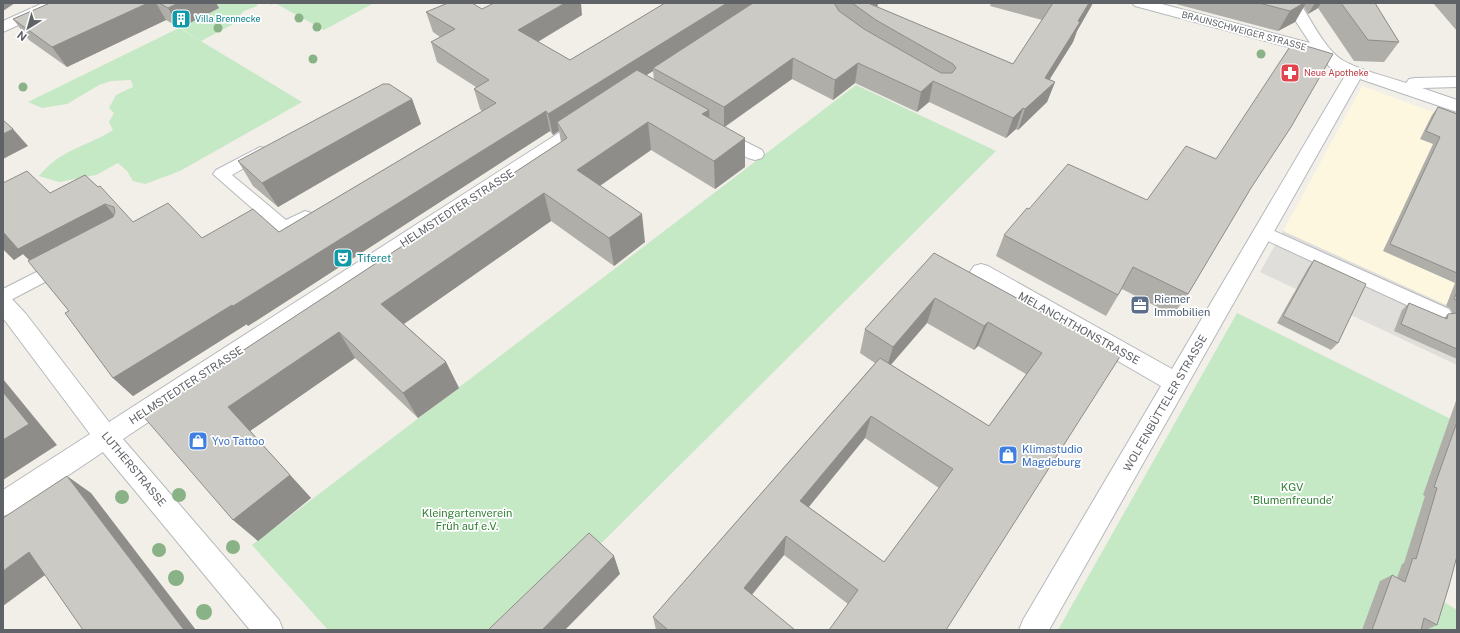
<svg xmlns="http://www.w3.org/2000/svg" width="1460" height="633" viewBox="0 0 1460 633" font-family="'Public Sans',sans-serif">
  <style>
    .commercial { fill: #fef7e0 }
    .industrial { fill: #e0deda }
    .green { fill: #c5e8c5 }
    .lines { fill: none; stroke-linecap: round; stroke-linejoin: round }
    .service-casing { stroke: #b5b8bc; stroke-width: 2 }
    .minor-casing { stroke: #b5b8bc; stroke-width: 2 }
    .service { fill: #fff; fill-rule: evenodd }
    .minor { fill: #fff; fill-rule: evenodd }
    .tree { fill: #89b387 }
    .wall { fill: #afaea9; fill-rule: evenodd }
    .shaded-wall { fill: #8f8d8a }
    .building { fill: #cccac5; stroke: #8f8d8a; fill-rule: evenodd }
    .labels { text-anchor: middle; stroke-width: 3.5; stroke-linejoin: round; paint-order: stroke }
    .far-culture-label { font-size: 9px; fill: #0d838f; stroke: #fff; text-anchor: start }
    .far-street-label { font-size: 9px; fill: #5f6368; stroke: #fff }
    .far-health-label { font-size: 9px; fill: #be3a42; stroke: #fff; text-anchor: start }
    .street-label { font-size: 11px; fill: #5f6368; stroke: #fff }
    .culture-label { font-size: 11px; fill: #0d838f; stroke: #fff; text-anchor: start }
    .service-label { font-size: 11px; fill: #4e5e75; stroke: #fff; text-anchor: start }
    .shop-label { font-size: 11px; fill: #366cbe; stroke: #fff; text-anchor: start }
    .park-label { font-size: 11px; fill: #348238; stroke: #fff }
  </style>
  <rect width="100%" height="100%" fill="#f1efe8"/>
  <!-- commercial -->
  <path class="commercial" d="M1362,86L1457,121V310L1283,231Z"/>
  <!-- industrial -->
  <path class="industrial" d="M1283,231L1457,310V365L1260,272Z"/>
  <!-- green -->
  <g class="green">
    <path d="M201,3H257V6L244,11L239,16L241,20L201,41L180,28L219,8L211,4Z"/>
    <path d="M268,3H374L324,30L275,3L271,5Z"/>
    <path d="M179,28L302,102L180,171L145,184L133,181L127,171L118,163L96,175L59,182L39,176C62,148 85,148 113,130L109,122L114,113L109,108L116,95L133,87L131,80L111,81L99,85L67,104L42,108L28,102Z"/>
    <path d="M856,85L996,151L514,630H328L252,545Z"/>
    <path d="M1237,313L1457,422L1439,599L1457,610V630H1058Z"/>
  </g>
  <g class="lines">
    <defs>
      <g id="service">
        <path d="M260,147L265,148L268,152L265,156L232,175L286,220L305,211L311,213L313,217C308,226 289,235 279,232L213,174L216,170Z"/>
        <path d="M1263,226L1449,309L1452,314L1449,319L1443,321L1437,319L1257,236L1255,232L1257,228Z"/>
        <path d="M62,259L68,260L71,265L68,270L3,304V289Z"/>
      </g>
      <g id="minor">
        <path d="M43,3H64L61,6L3,32V21Z"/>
        <path d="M1132,3H1158L1310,43L1284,3H1300C1311,20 1325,49 1342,60C1361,71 1386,76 1406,83L1409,79L1415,78L1457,77V87L1422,88L1457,100V112L1360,79L1049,630H1019L1023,620L1161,386L974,278L970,272L974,266L981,264L988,266L1172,369L1346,74L1330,67L1318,55L1135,6Z"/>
        <path d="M585,118L591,120L594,124L591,128L123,439L279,620L283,630H250L103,452L12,513L3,516V490L90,434L3,318V296L11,298L26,314L109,422L579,120Z"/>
        <path d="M718,128L762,150L764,154L762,158L755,160L748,158L712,138L709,134L712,130Z"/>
      </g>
    </defs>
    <!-- service casing -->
    <use href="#service" class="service-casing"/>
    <!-- minor casing -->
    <use href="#minor" class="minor-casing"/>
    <!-- service -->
    <use href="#service" class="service"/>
    <!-- minor -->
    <use href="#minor" class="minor"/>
  </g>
  <!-- trees -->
  <g class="tree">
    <circle cx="299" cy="18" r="4.5"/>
    <circle cx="317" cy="27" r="4.5"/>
    <circle cx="218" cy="28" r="4.5"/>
    <circle cx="1261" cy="54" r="4.5"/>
    <circle cx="313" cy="59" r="4.5"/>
    <circle cx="23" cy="87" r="4.5"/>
    <circle cx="179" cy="495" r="7"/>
    <circle cx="122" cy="497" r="7"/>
    <circle cx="233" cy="547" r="7"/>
    <circle cx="159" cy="550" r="7"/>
    <circle cx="176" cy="578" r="8"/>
    <circle cx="204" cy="612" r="8"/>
  </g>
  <!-- wall -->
  <g class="wall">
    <path d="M50,3H216L219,8L180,28L166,20L67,67L29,40L13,19Z"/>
    <path d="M665,3H878L877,7L1013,64L1042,20L990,6L991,3H1093L1077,31L1073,42L1050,79L1055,82L1047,102L1018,130L1016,129L1006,138L929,102L917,112L855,83L833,100L792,79L725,127L745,167L715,189L651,150L600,186L645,242L614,266L551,221L404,324L446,362L459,388L418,418L355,358L250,431L311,498L258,541L143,416L561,142L559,131L553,135L550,131L248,326L247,324L133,396L113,378L69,311L30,260L23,254L14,260L3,249V183L50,193L85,175L133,222L202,238L279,232L482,111L480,109L474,89L476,87L437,62L431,42L440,37L433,32L426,12L482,9L582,15L538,42L570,60ZM653,71L654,80L646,75Z"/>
    <path d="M1172,3H1375L1399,42L1384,62L1354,61L1318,8L1308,14L1304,7L1295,22L1278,31Z"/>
    <path d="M1433,3H1457V31Z"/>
    <path d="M412,99L421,124L278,207L253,186L238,161Z"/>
    <path d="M1438,107L1457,114V359L1394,331L1402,310L1409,303L1444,318L1448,314H1453L1450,308L1446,306L1455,283L1383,251L1433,144L1420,139L1432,115Z"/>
    <path d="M1251,188L1188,294L1173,315L1122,289L1106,316L996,256L1004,235L1029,209L1147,200Z"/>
    <path d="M934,253L1121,355L848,604L784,555L752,595L795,630H656L653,617L875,363L860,353L865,329ZM927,323L974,350L978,346L1026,374L989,426L891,365ZM865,438L939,488L884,562L809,507Z"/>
    <path d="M1314,260L1338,343L1331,350L1277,323L1308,268Z"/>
    <path d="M1457,398V556L1437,625L1426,630H1422L1421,629V630H1362L1380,581L1392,575L1397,578L1402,564L1404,563L1425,496L1423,495Z"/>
  </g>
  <!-- shaded-wall -->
  <g class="shaded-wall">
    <path d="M3,3H15L3,11Z"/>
    <path d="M148,3H156L166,20L67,67L52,47Z"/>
    <path d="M178,3H216L219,8L180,28L168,8Z"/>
    <path d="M565,3H581L582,15L522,51L518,30Z"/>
    <path d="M727,3H759L653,68V71L562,129L557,122L559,131L553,135L548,114Z"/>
    <path d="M867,3H878L876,14Z"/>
    <path d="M1089,3H1093L1077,31L1073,42L1039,96L1055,82L1047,102L1018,130L1025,109L1045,78Z"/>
    <path d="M1304,3H1306L1295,22L1278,31L1290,11Z"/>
    <path d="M1315,3H1321L1318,8L1308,14Z"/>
    <path d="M793,58L792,79L724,127V107Z"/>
    <path d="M858,63L855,83L833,100L835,80Z"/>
    <path d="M933,81L929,102L917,112L921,92Z"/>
    <path d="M412,99L421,124L278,207L262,183Z"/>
    <path d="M1023,108L1016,129L1006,138L1013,118Z"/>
    <path d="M709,110L710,138L702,114Z"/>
    <path d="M546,111L550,131L248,326L233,306Z"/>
    <path d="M648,122L651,150L582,198L577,170Z"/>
    <path d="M13,129L28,146L3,159V134Z"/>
    <path d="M745,138V167L715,189L714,161Z"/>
    <path d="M544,193L551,221L395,330L381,304Z"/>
    <path d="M105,204L122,225L38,269L23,254L14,260L3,249V234Z"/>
    <path d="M642,214L645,242L614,266L609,238Z"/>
    <path d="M935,298L927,323L886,370L893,347Z"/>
    <path d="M232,305L247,324L133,396L113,378Z"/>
    <path d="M988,322L978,346L974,350L984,326Z"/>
    <path d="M339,332L355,358L250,431L311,498L258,541L233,520L228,407Z"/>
    <path d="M446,362L459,388L418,418L403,393Z"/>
    <path d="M3,379L57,445L3,480Z"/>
    <path d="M871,416L865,438L797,521L800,501Z"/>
    <path d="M67,476L91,493L196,630H184Z"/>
    <path d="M786,536L784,555L743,605L744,588Z"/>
    <path d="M29,552L56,567L3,606V571Z"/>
    <path d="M614,556L620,574L565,630H542Z"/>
  </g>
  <!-- building -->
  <g class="building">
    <path d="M50,3H148L52,47L13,19Z"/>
    <path d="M159,3H178L168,8Z"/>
    <path d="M448,3H472L482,9L494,3H565L518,30L570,60L665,3H727L548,114L546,111L233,306L232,305L113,378L65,313L69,311L28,261L113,217L115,212L114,207L105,204L18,249L4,233L3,234V183L27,171L50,193L85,175L98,187L100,186L133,222L168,203L202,238L253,209L279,232L496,103L474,89L489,80L431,42L455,29L426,12Z"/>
    <path d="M753,3H834L839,11L864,29L941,73H952L956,68L953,64L876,20L852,3H868L1013,64L1053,3H1089L1078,21L1080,22L1045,78L1055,82L1025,109L1023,108L1013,118L933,81L921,92L858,63L835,80L793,58L724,107L653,68Z"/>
    <path d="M1259,3H1304L1290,11Z"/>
    <path d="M1341,3H1375L1399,42L1368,40Z"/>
    <path d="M1293,42L1333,54L1291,127L1251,188L1188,294L1133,267L1118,295L1004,235L1027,208L1029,209L1068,164L1147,200L1186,146L1216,159Z"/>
    <path d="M637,70L709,110L702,114L745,138L714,161L648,122L577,170L642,214L609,238L544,193L381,304L446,362L403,393L339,332L228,407L290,475L233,520L143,416L567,138L557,122Z"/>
    <path d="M383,84H389L412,99L262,183L238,161Z"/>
    <path d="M1438,107L1457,114V273L1390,244L1440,137L1426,131Z"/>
    <path d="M3,120L13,129L3,134Z"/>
    <path d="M934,253L1121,355L946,630H829L858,590L786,536L744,588L795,630H668L653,617L880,358L989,426L1042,353L988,322L984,326L935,298L893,347L865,329ZM871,416L953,469L884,562L800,501Z"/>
    <path d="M1314,260L1366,284L1338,343L1283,316Z"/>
    <path d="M1457,292V300L1454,299Z"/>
    <path d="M1409,303L1447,319L1448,314L1457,313V349L1401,324Z"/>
    <path d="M3,392L29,424L3,440Z"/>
    <path d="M1457,422V556L1449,586L1437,625L1424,618L1421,630H1372L1392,575L1405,582L1413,558L1416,559L1437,488L1434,487Z"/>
    <path d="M67,476L184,630H83L29,552L3,571V518Z"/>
    <path d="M589,533L614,556L542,630H488Z"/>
  </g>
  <!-- icons -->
  <defs>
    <symbol id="building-square" viewBox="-11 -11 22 22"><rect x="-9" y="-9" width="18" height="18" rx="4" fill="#0f9aa8" stroke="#fff"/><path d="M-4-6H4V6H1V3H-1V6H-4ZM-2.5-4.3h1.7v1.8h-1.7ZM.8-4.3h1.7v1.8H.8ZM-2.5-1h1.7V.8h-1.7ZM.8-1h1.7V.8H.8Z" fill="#fff"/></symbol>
    <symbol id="pharmacy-square" viewBox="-11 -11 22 22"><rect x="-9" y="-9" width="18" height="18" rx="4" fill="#e0444e" stroke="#fff"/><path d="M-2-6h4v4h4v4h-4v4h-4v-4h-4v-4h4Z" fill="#fff"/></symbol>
    <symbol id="theatre-square" viewBox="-11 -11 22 22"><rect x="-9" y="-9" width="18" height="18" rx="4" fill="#0f9aa8" stroke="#fff"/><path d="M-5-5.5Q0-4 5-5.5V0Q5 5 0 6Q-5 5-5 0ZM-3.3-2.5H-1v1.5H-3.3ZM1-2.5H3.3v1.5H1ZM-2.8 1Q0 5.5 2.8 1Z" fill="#fff"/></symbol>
    <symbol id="office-square" viewBox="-11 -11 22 22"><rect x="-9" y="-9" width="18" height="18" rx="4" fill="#5c6f8a" stroke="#fff"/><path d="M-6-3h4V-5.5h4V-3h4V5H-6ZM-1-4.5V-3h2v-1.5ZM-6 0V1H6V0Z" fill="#fff"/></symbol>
    <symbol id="shop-square" viewBox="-11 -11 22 22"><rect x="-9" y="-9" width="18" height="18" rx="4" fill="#3f7fe0" stroke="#fff"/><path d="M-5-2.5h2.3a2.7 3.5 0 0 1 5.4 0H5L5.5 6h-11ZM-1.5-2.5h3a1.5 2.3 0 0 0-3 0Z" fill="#fff"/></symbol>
  </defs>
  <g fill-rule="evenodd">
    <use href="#building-square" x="170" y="8" width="22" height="22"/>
    <use href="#pharmacy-square" x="1279" y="62" width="22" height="22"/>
    <use href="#theatre-square" x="332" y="247" width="22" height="22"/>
    <use href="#office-square" x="1129" y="294" width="22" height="22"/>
    <use href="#shop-square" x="187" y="430" width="22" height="22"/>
    <use href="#shop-square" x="997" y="444" width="22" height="22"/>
  </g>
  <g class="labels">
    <!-- far-culture labels -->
    <g class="far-culture-label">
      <text x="195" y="22">Villa Brennecke</text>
    </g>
    <!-- far-street labels -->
    <g class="far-street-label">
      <text transform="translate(1244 31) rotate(15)" y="3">BRAUNSCHWEIGER STRASSE</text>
    </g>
    <!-- far-health labels -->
    <g class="far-health-label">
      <text x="1304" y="76">Neue Apotheke</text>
    </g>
    <!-- street labels -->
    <g class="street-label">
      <text transform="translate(457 208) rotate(-33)" y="4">HELMSTEDTER STRASSE</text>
      <text transform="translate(1079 328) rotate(29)" y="4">MELANCHTHONSTRASSE</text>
      <text transform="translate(186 385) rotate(-33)" y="4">HELMSTEDTER STRASSE</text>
      <text transform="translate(1165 403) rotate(-60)" y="4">WOLFENBÜTTELER STRASSE</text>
      <text transform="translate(134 469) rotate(50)" y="4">LUTHERSTRASSE</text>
    </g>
    <!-- culture labels -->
    <g class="culture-label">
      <text x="357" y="262">Tiferet</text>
    </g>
    <!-- service labels -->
    <g class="service-label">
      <text x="1154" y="303">Riemer<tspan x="1154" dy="13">Immobilien</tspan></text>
    </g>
    <!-- shop labels -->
    <g class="shop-label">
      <text x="212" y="445">Yvo Tattoo</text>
      <text x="1022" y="453">Klimastudio<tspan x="1022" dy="13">Magdeburg</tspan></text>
    </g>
    <!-- park labels -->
    <g class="park-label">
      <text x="1292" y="491">KGV<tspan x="1292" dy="13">'Blumenfreunde'</tspan></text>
      <text x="467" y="517">Kleingartenverein<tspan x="467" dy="13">Früh auf e.V.</tspan></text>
    </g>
  </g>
  <!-- border -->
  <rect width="1460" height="633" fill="none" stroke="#5f6368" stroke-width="8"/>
  <!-- north arrow -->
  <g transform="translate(28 28) rotate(217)" stroke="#ffffff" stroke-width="3" paint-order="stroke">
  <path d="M0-3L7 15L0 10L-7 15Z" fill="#5f6368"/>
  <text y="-6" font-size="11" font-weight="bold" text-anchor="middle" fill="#5f6368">N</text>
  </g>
</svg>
